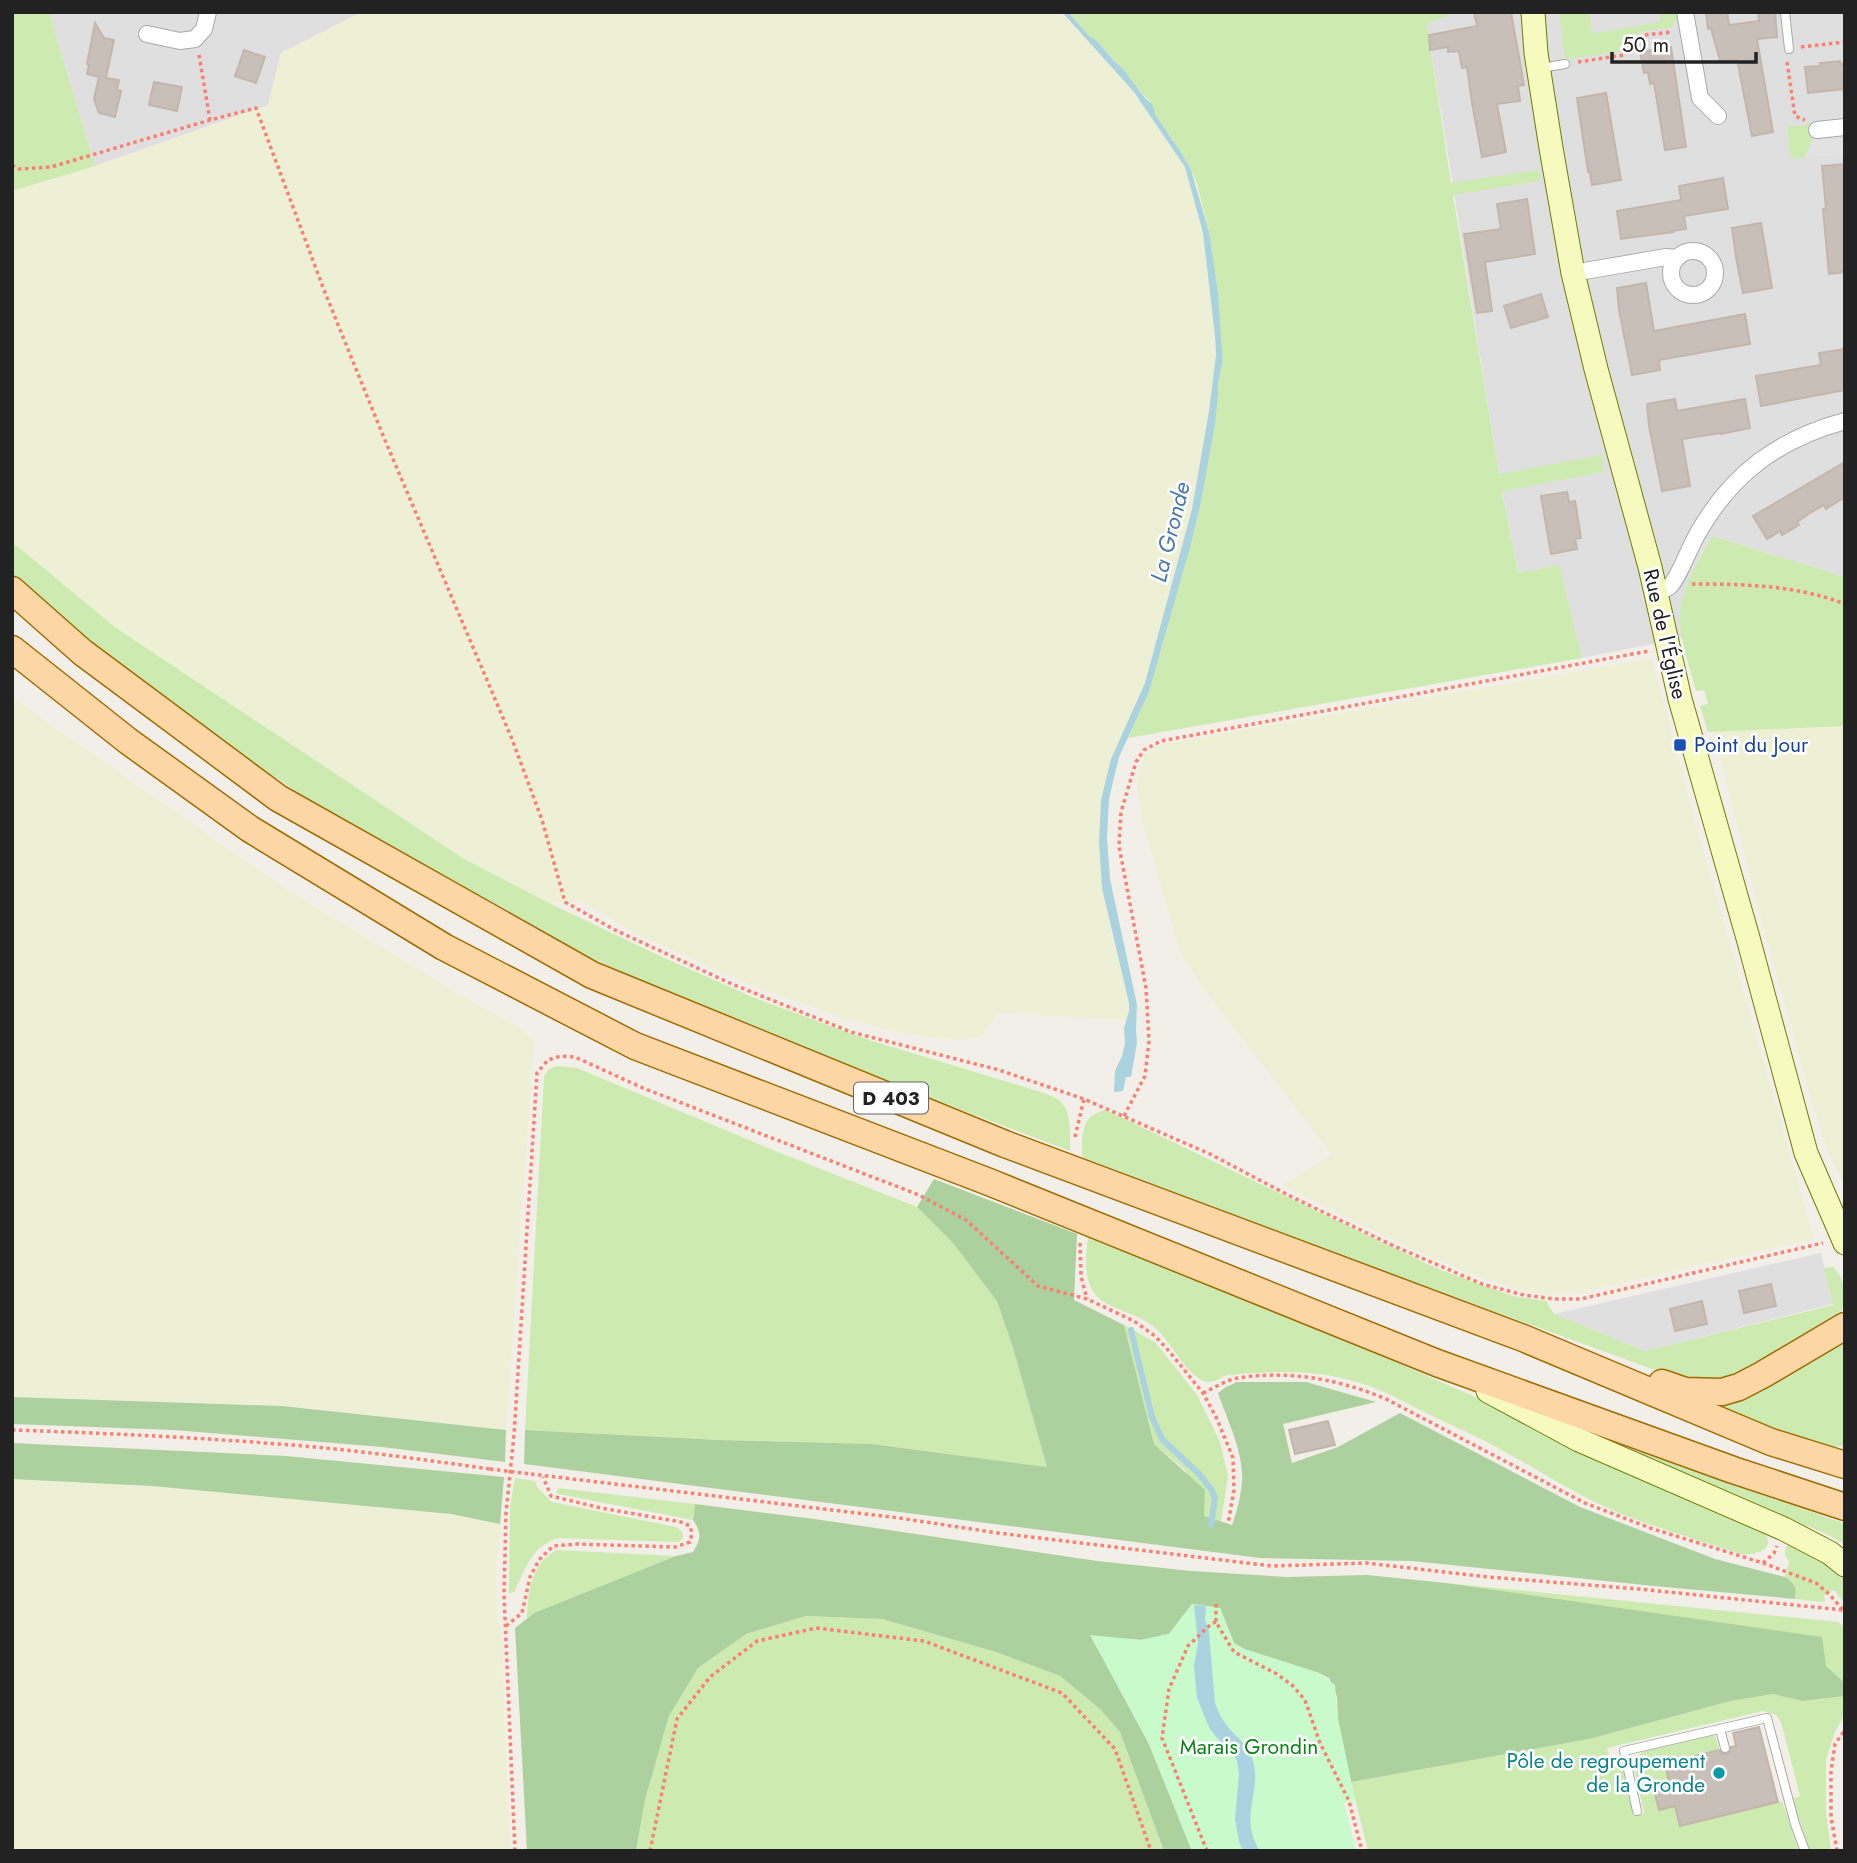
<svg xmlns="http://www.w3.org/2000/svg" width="1857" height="1863" viewBox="0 0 1857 1863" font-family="Jost,sans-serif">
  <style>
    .residential { fill: #e0dfdf }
    .farmland { fill: #eef0d5 }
    .grass { fill: #cdebb0 }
    .forest { fill: #add19e }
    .park { fill: #c8facc }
    .parking { fill: #e2e2e2 }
    .water { fill: #aad3df }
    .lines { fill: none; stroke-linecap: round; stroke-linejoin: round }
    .stream { stroke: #aad3df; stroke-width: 6 }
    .building { fill: #c7bfb8; stroke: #c4b6ab; stroke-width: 2 }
    .lane-casing { stroke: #a9a9a9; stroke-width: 10 }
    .street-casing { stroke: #a9a9a9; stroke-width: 18 }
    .secondary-casing { stroke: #707d05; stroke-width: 25 }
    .primary-casing { stroke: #a06b00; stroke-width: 29 }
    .path { stroke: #fa8072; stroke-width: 3.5; stroke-dasharray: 3.5 3.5; stroke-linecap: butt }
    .lane { stroke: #fff; stroke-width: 8 }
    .street { stroke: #fff; stroke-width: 16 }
    .secondary { stroke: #f7fabf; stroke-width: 23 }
    .primary { stroke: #fcd6a4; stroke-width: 26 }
    .path-bridge { stroke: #fa8072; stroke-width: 3.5; stroke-dasharray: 3.5 3.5; stroke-linecap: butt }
    .transit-dot { fill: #1a4fb4; stroke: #fff; stroke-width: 2.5 }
    .culture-dot { fill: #0f9aa8; stroke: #fff; stroke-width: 2.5 }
    .labels { text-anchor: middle; stroke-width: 5; stroke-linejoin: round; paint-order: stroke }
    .shield { fill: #fff; stroke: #646464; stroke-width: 2 }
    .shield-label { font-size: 19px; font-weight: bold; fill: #222 }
    .street-label { font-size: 21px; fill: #222; stroke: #fff }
    .transit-label { font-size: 21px; fill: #164399; stroke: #fff; text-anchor: start }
    .park-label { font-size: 21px; fill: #0c8416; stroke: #fff }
    .culture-label { font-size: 21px; fill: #0d838f; stroke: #fff; text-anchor: end }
    .water-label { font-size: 23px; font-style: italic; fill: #4a7aab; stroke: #fff }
  </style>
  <rect width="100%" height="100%" fill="#f2efe9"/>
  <!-- residential -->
  <g class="residential">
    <path d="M49,12H362L281,53L268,105L95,166Z"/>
    <path d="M1068,12H1845V577L1712,536L1701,553L1684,595L1680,620L1683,638L1582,658L1559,566L1518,573L1499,474L1427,24Z"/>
    <path d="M1821,1253L1833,1304L1645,1351L1554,1314Z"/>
  </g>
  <!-- farmland -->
  <g class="farmland">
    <path d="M362,12H1062L1134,92L1171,146L1185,167L1188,175L1203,233L1212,303L1216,355L1209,411L1192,509L1145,683L1111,759L1101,800L1099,827V858L1113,939L1129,1003L1127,1020L998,1013L981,1036L963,1040L938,1039L888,1030L840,1017L741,981L633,932L579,900L551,904L464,859L116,628L12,542V191L95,166L268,105L281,53Z"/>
    <path d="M1652,658L1695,821L1814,1239L1570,1295L1544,1294L1518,1290L1466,1272L1411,1249L1282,1185L1332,1155L1200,984L1180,952L1142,820L1137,784L1144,757L1158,745Z"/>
    <path d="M12,695L31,711L287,890L467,999L520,1028L534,1042L506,1430L282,1406L12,1397Z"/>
    <path d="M1845,726V1188L1828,1151L1812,1103L1762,922L1713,731Z"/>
    <path d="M12,1479L152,1486L451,1514L500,1524L496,1583L498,1617L501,1626L510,1851H12Z"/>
  </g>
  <!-- grass -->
  <g class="grass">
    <path d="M12,12H49L95,166L12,191Z"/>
    <path d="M1068,12H1457L1427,24L1451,183L1538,170L1540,181L1453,195L1499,474L1601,455L1604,472L1502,491L1518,573L1559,565L1582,658L1128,738L1149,692L1191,544L1200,507L1218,397V384L1222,364L1217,293L1209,232L1197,184L1191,170L1174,141L1156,116L1150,102L1096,40L1089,36Z"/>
    <path d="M1589,12L1592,30L1596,33L1660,22L1659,12H1676L1677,18L1671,28C1661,29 1642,29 1635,37C1630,44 1631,47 1624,51L1567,59L1565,58L1559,12Z"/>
    <path d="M1810,124L1812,141L1804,158L1791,159L1787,127Z"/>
    <path d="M1712,536L1845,577V726L1708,732L1700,706L1708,704L1704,690L1696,691C1690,669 1682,645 1680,622C1678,596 1699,557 1712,536Z"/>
    <path d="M12,542L116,628L464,859L551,904L660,956L757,999L869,1040L1041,1092C1046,1094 1053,1096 1057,1099C1073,1108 1070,1135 1070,1151L819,1056L676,998L565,945L324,810L232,748L77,634L12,582Z"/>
    <path d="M557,1066L577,1068L778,1152L917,1207L953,1243L997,1300L1013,1348L1047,1467L872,1444L719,1440L525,1430L544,1076L549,1069Z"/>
    <path d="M1106,1110L1438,1269L1513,1296L1546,1301L1554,1314L1645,1351L1833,1305L1824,1268L1833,1267C1848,1281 1847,1302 1838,1318L1724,1382L1682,1380L1430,1288L1082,1157C1082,1136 1080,1115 1106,1110Z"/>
    <path d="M1088,1237L1334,1335L1532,1422L1764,1532C1777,1549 1755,1556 1741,1554C1690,1537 1635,1523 1587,1498C1555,1482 1525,1462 1494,1446C1471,1433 1446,1423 1422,1411C1402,1401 1381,1389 1360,1383C1317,1370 1283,1371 1239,1374C1235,1375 1232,1375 1228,1375C1219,1377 1214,1385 1204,1381C1187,1376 1170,1340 1154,1327C1137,1312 1107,1310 1095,1294C1083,1279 1086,1255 1088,1237Z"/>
    <path d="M1124,1325L1155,1342L1197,1395L1220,1442L1228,1476L1221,1522L1204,1516L1185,1470L1154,1444Z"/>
    <path d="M1845,1339V1446L1832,1447L1748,1420L1706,1405Z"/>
    <path d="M1640,1450L1845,1524V1544L1818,1530L1742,1502L1641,1458Z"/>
    <path d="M515,1478L535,1481L537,1487L552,1502L676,1527C682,1530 683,1533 683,1539L678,1542L558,1538C532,1546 526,1567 515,1591L509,1594L510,1507Z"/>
    <path d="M558,1488L695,1504L693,1520L558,1494L556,1492Z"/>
    <path d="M1789,1544L1845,1573V1604L1834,1590L1824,1595L1825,1601L1822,1602L1795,1599C1797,1587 1795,1584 1785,1577L1789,1563L1785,1554L1786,1547Z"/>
    <path d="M556,1550L676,1556L534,1613L527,1618C528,1591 531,1565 556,1550Z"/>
    <path d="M1446,1583L1838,1622L1844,1626L1845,1631V1683L1826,1666Z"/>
    <path d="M806,1616L882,1619L996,1652L1060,1676L1100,1709L1120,1732L1164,1851H636L645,1800L669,1716L698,1668L746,1634Z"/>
    <path d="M1773,1694L1802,1701L1845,1696V1714L1835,1732L1826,1760V1813L1831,1851H1810L1792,1799L1800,1796L1781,1722L1776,1715L1763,1711L1607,1748L1610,1759L1618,1760L1624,1766L1637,1815L1644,1813L1633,1763L1635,1758L1644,1751L1713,1735L1716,1738L1719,1749L1665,1763L1669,1782L1659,1810L1675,1806L1680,1826L1782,1801L1799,1851H1368L1351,1782L1589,1739L1731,1701Z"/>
  </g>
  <!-- forest -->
  <g class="forest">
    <path d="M934,1179L1077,1234L1074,1300L1124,1325L1154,1444L1205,1490L1204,1516L1232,1525C1237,1511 1241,1496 1242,1481C1244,1454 1227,1419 1218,1393L1226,1387L1237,1382H1306L1376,1402L1283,1424L1292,1463L1338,1447L1400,1413L1580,1507L1715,1559L1785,1577C1795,1584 1797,1587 1795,1599L1654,1586L1412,1561L1260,1558L524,1464L525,1430L719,1440L872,1444L1047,1467L1013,1348L997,1301L953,1243L917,1207Z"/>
    <path d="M12,1397L282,1406L506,1430L505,1462L382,1447L173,1430L12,1424Z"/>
    <path d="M12,1443L286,1456L504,1477L500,1524L451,1514L152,1486L12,1479Z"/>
    <path d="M695,1504L815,1519L1097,1561L1191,1571L1287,1577L1367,1575L1446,1583L1822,1637L1826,1666L1845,1683V1696L1802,1701L1773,1694L1731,1701L1589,1739L1351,1782L1338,1719L1337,1697L1329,1678L1319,1673L1244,1649L1234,1643L1220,1608L1192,1604L1169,1634L1141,1640L1091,1636L1149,1744L1192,1851H1164L1120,1732L1100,1709L1060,1676L996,1652L882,1619L806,1616L746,1634L698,1668L669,1716L645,1800L636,1851H527L515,1628L534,1613L676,1556L693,1552C701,1539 702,1533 693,1520Z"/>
  </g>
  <!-- park -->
  <path class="park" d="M1192,1604L1220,1608L1234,1643L1244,1649L1319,1673L1335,1685L1338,1719L1355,1800L1344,1803L1356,1851H1192L1149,1744L1090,1635L1141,1640L1169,1634Z"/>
  <!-- parking -->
  <path class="parking" d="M1845,138V154L1804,158L1812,141Z"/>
  <!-- water -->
  <g class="water">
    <path d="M1062,12H1068L1089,36L1096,40L1114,61L1122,68L1146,99L1152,104L1156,116L1179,149L1191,170L1209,232L1218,293L1222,353V364L1218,384V397L1215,424L1200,507L1191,544L1149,692L1119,757L1109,799L1107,838L1110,879L1137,1005L1136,1030L1137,1043L1131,1077H1126L1123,1091L1114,1092L1115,1071L1122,1056L1125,1043L1124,1028L1129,1011V1003L1102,888L1099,843L1101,800L1111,759L1145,683L1192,509L1209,411L1216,355L1215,336L1203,233L1185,167L1134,92Z"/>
    <path d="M1194,1605L1206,1606L1205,1620L1209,1632L1215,1703C1218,1712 1222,1720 1228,1727C1237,1738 1250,1746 1253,1761C1262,1794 1238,1817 1260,1851H1243L1239,1842L1235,1819L1239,1773L1237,1761L1234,1755L1216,1737L1209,1727L1197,1698L1194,1666L1198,1643Z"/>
  </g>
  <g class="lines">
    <!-- stream -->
    <path class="stream" d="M1131,1330L1152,1417L1162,1439L1198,1473L1211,1489L1215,1498L1211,1525"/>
  </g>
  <!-- building -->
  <g class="building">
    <path d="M1474,12H1511L1524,85L1518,86L1520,101L1497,104L1506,152L1482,157L1472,103L1467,67L1462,68L1459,51L1448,52V47L1430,50L1429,35L1477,26Z"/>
    <path d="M1706,12H1727L1729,25L1759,21L1758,12H1775L1777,37L1757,39L1773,132L1752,136L1737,59L1720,61L1711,28L1708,29Z"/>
    <path d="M95,23L104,38L114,40L106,78L119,80L117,90L121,91L115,117L99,113L94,99L99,77L87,74L89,65L87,64Z"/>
    <path d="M1671,47L1686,147L1665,150L1654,83L1650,84L1648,72L1644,73L1640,52Z"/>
    <path d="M244,50L265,57L256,83L235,76Z"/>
    <path d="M1840,61V64L1845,63V89L1808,93L1805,67L1821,66L1820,63Z"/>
    <path d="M154,82L182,87L177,111L149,105Z"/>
    <path d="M1606,93L1621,180L1592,185L1590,172H1588L1577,98Z"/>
    <path d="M1845,164V272L1829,274L1823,209L1826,208L1822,166Z"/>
    <path d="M1723,178L1728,209L1684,216L1686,229L1672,231L1673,232L1621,239L1617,211L1681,200L1679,186Z"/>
    <path d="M1527,199L1535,254L1485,262L1492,311L1477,313L1464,234L1501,229L1497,204Z"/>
    <path d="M1761,223L1772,288L1743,293L1736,257L1732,228Z"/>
    <path d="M1646,283L1654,331L1745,314L1750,344L1659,360L1660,370L1632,375L1619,310L1617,288Z"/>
    <path d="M1541,294L1548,317L1511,328L1504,306Z"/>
    <path d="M1845,349V390L1761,406L1756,376L1821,365L1819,353Z"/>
    <path d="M1675,399L1677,411L1745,399L1750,428L1721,434V433L1682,439L1690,486L1662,491L1649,426L1647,404Z"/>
    <path d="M1845,462V497L1826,509L1824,505L1810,513L1797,522L1799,525L1782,535L1780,531L1767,539L1753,516Z"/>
    <path d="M1567,492L1569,502L1575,501L1581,538L1575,539L1577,549L1551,554L1541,496Z"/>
    <path d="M1771,1284L1776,1306L1744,1313L1739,1291Z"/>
    <path d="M1702,1301L1707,1324L1675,1331L1670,1309Z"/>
    <path d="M1328,1421L1335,1445L1295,1454L1289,1430Z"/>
    <path d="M1759,1727L1778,1802L1680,1826L1675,1806L1659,1810L1653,1786L1669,1782L1665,1763L1719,1750L1723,1754H1727L1731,1750V1747L1736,1746L1733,1733Z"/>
  </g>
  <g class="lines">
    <defs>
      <g id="lane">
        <path d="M1785,12L1789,49"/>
        <path d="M1541,68L1565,64"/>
        <path d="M1720,1729L1725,1748"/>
        <path d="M1637,1811L1624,1751L1767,1718L1795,1824L1805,1851"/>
      </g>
      <g id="street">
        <path d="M1685,12L1700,98L1718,116"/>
        <path d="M147,34L180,41L195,39L204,29L208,12"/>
        <path d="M1817,130L1845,127"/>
        <circle cx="1693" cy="273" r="22"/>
        <path d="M1573,273L1666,257L1677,258"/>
        <path d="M1656,594C1661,591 1666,589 1670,586C1678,579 1691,544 1698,533C1732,473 1779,439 1845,421"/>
      </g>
      <g id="secondary">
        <path d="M1533,12L1536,53L1551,148L1573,273L1596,369L1650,567L1680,699L1748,938L1806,1153L1845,1243"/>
        <path d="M1488,1391L1579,1440L1784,1529L1830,1553L1845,1565"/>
      </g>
      <g id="primary">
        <path d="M12,590L82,652L278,798L592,975L1005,1144L1523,1338L1771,1442L1845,1465"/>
        <path d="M12,649L128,741L250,829L444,947L635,1046L989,1182L1437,1363L1733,1470L1845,1507"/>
        <path d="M1662,1383L1685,1391L1722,1392L1739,1387L1762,1375L1845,1326"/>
      </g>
    </defs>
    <!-- lane casing -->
    <use href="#lane" class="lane-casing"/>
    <!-- street casing -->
    <use href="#street" class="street-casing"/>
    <!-- secondary casing -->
    <use href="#secondary" class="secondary-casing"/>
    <!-- primary casing -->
    <use href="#primary" class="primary-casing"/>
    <!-- path -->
    <g class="path">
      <path d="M1801,47L1845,42"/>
      <path d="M199,55L210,120"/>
      <path d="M1578,62L1624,55L1632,50L1638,38L1645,35L1672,32"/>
      <path d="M1787,62L1795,116L1805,120"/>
      <path d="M12,165L19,169L51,167L210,120L256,108L324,290L382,433L512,739L542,820L565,902L615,930L732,984L851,1032L999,1070L1084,1099L1210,1154L1292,1197L1394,1246L1482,1284L1524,1295L1554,1299H1581L1823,1243"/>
      <path d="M1692,584C1743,584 1796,585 1845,604"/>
      <path d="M1124,1116L1145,1076L1149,1041L1146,988L1119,846L1121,812L1136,762L1144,750L1161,741L1649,651"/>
      <path d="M1075,1137L1084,1099"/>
      <path d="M1080,1243L1081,1276L1087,1299"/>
      <path d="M1203,1393C1214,1388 1226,1380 1238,1378C1288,1370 1339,1379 1386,1399L1585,1503L1650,1528L1763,1563L1816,1583L1829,1594L1843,1610"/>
      <path d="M12,1430C101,1433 190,1437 278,1444C349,1449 419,1459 490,1469"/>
      <path d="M531,1474L899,1518L998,1533L1272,1566L1366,1563L1488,1577L1639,1589L1843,1610L1845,1613"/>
      <path d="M1763,1563L1774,1553L1777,1546"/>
      <path d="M1216,1604V1622L1234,1652L1277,1674L1293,1686L1305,1700L1320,1743L1349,1801L1362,1851"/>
      <path d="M506,1626L522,1613L530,1577L539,1560L553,1546L577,1544L675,1547L690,1542L692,1533L690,1526L681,1522L601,1508L551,1496L543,1477"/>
      <path d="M515,1851L504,1594L506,1513L514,1435L537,1073L548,1060L561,1056L575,1057L643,1088L919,1195L966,1220L1038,1286L1087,1299L1134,1321L1155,1336L1169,1351L1203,1393L1217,1419L1233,1458L1234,1490L1228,1524"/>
      <path d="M650,1851L677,1719L710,1677L757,1641L816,1628L924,1641L1062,1693L1115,1749L1151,1851"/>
      <path d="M1207,1851L1162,1738L1169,1689L1188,1646L1211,1624L1216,1622"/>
      <path d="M1837,1851L1831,1817V1771L1835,1744L1845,1730"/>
    </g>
    <!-- lane -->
    <use href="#lane" class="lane"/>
    <!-- street -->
    <use href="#street" class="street"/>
    <!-- secondary -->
    <use href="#secondary" class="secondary"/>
    <!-- primary -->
    <use href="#primary" class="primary"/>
    <!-- path-bridge -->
    <path class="path-bridge" d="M490,1469L531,1474"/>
  </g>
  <!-- markers -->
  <rect class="transit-dot" x="1673" y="738" width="14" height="14" rx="3.5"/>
  <circle class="culture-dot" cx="1719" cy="1773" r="7"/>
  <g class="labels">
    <!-- shield labels -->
    <rect class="shield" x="854" y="1082.5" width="74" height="31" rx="5"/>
    <g class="shield-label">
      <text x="891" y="1105">D 403</text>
    </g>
    <!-- street labels -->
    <g class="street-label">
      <text transform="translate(1665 634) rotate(77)" y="7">Rue de l'Église</text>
    </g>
    <!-- transit labels -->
    <g class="transit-label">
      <text x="1694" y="752">Point du Jour</text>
    </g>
    <!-- park labels -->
    <g class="park-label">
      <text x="1249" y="1754">Marais Grondin</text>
    </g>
    <!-- culture labels -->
    <g class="culture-label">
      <text x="1705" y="1768">Pôle de regroupement<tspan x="1705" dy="24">de la Gronde</tspan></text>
    </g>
    <!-- water labels -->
    <g class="water-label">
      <text transform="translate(1170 532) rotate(-76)" y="8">La Gronde</text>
    </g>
  </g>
  <!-- border -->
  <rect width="1857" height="1863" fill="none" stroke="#222222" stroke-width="28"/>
  <!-- scale -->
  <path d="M1612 52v10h144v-10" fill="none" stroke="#222222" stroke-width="3.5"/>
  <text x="1622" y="52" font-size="21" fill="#222222" stroke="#ffffff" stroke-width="5" paint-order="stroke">50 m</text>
</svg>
